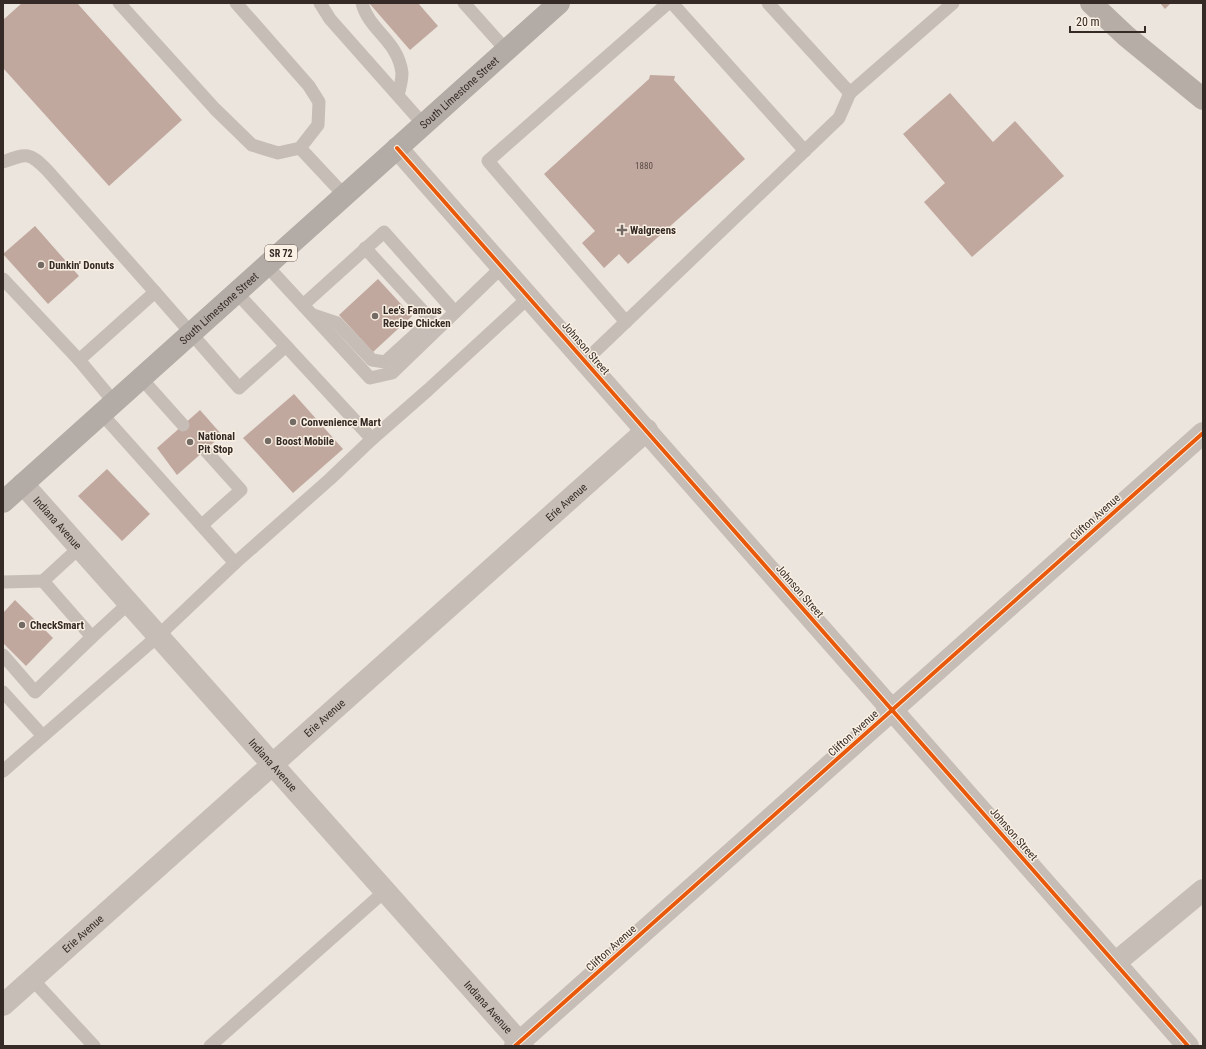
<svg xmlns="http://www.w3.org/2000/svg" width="1206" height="1049" viewBox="0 0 1206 1049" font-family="'Roboto Condensed',sans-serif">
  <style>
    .building { fill: #c1a89e }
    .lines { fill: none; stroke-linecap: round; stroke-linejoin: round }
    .lane { stroke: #c5bdb6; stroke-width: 13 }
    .street { stroke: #c5bdb6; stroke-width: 22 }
    .secondary { stroke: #b6ada7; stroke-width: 22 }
    .primary { stroke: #b3aba6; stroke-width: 22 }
    .cycleway-casing { stroke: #faf0e3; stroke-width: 6 }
    .cycleway { stroke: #e8590c; stroke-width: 4 }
    .poi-dot { fill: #756b65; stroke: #faf0e3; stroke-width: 1.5 }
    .labels { text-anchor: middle; stroke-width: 3; stroke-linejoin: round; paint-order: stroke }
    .number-label { font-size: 9px; fill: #584a43 }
    .shield { fill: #faf0e3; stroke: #70655e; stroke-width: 1 }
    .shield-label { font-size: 10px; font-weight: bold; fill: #352a25 }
    .street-label { font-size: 11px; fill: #352a25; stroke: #faf0e3 }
    .poi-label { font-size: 11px; font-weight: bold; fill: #352a25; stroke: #faf0e3; text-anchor: start }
  </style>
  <rect width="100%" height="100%" fill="#ece5dd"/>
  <!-- building -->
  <g class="building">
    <path d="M22,3H77L182,120L109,186L3,68V20Z"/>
    <path d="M369,3H418L438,26L410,50Z"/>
    <path d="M1160,3H1171L1165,9Z"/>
    <path d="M650,75L675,76L674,80L745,159L628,264L619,254L604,268L582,243L595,231L544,174L649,79Z"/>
    <path d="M950,93L993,142L1015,121L1064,176L972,257L924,202L945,183L903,134Z"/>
    <path d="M35,226L79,276L48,304L3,254Z"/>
    <path d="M378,279L412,316L373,352L339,315Z"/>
    <path d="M294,394L343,449L293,493L243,438Z"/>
    <path d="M200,410L222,435L177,475L157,448Z"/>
    <path d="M107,469L150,514L122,541L78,496Z"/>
    <path d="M15,600L53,638L26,666L3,643V613Z"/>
  </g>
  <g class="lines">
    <!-- lane -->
    <g class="lane">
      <path d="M119,3L215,109L252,145L278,153L300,148L318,125L319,102L309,86L236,3"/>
      <path d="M320,3L330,19L423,124"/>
      <path d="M362,3C369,31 398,40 402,73C402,80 400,88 398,95"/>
      <path d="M464,3L506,50"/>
      <path d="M672,3L805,151"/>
      <path d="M768,3L850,93L953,3"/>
      <path d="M300,148L344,195"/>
      <path d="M3,162C27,153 29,152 47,170L155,292"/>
      <path d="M267,266L370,378L392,373L502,267"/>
      <path d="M3,279L79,360"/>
      <path d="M303,305L384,232L455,312"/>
      <path d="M313,315L337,323L372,360L385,362L431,320L365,248"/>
      <path d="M626,322L488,161L668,3"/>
      <path d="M286,346L372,439"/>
      <path d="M585,361L839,118L850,93"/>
      <path d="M141,378L183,425"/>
      <path d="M114,402L79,360L155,292L239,388L286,346L236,292"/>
      <path d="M101,413L235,563"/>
      <path d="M202,525L241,490L205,450"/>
      <path d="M79,548L43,581L92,637L129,603"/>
      <path d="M3,582L43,581"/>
      <path d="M3,655L35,692L92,637"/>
      <path d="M3,692L43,736"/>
      <path d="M3,771L158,636L235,563L330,479L372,439L428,390L529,297"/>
      <path d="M32,979L94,1046"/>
      <path d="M210,1046L385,891"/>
    </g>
    <!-- street -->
    <g class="street">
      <path d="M397,148L1188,1046"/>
      <path id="s1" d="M23,484L523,1046"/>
      <path d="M1115,963L1203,890"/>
      <path id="s2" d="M3,1005L647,430"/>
      <path d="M515,1046L1203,433"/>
    </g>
    <!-- secondary -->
    <path class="secondary" d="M1091,3L1126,36L1203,99"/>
    <!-- primary -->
    <path class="primary" id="s3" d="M3,502L559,3"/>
    <defs>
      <g id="cycleway">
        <path d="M397,148L1188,1046"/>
        <path d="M515,1046L1203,433"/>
      </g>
    </defs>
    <!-- cycleway casing -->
    <use href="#cycleway" class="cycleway-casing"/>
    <!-- cycleway -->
    <use href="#cycleway" class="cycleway"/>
  </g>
  <!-- markers -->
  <g class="poi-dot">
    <path d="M620 224h4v4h4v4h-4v4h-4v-4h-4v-4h4z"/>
    <circle cx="41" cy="265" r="4"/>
    <circle cx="375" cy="316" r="4"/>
    <circle cx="293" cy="422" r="4"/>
    <circle cx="268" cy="441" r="4"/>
    <circle cx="190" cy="442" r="4"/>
    <circle cx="22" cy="625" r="4"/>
  </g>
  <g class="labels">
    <!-- number labels -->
    <g class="number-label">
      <text x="644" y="169">1880</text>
    </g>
    <!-- shield labels -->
    <rect class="shield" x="265" y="245" width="32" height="16" rx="3"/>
    <g class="shield-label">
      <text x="281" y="257">SR 72</text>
    </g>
    <!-- street labels -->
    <g class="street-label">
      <text dy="4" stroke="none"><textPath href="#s3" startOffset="613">South Limestone Street</textPath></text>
      <text dy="4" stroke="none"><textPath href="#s3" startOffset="290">South Limestone Street</textPath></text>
      <text transform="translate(586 348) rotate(49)" y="4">Johnson Street</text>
      <text dy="4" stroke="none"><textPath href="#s2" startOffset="755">Erie Avenue</textPath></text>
      <text transform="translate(1095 517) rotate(-42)" y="4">Clifton Avenue</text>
      <text dy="4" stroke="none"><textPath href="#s1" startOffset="52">Indiana Avenue</textPath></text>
      <text transform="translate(800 591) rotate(49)" y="4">Johnson Street</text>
      <text dy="4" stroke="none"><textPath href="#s2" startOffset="431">Erie Avenue</textPath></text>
      <text transform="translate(853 733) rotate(-42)" y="4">Clifton Avenue</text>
      <text dy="4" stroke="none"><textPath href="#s1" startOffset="376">Indiana Avenue</textPath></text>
      <text transform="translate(1014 834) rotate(49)" y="4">Johnson Street</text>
      <text dy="4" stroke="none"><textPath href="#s2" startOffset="107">Erie Avenue</textPath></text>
      <text transform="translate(611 948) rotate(-42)" y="4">Clifton Avenue</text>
      <text dy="4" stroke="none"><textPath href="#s1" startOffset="700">Indiana Avenue</textPath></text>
    </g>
    <!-- poi labels -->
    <g class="poi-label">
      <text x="630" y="234">Walgreens</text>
      <text x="49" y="269">Dunkin' Donuts</text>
      <text x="383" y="314">Lee's Famous<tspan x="383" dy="13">Recipe Chicken</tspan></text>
      <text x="301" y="426">Convenience Mart</text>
      <text x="198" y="440">National<tspan x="198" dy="13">Pit Stop</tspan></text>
      <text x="276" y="445">Boost Mobile</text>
      <text x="30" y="629">CheckSmart</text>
    </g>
  </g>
  <!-- border -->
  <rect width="1206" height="1049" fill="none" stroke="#352a25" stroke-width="8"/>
  <!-- scale -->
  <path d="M1070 26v6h75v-6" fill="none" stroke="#352a25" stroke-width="2"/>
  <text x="1076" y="26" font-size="12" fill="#352a25" stroke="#faf0e3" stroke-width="3" paint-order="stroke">20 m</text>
</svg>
